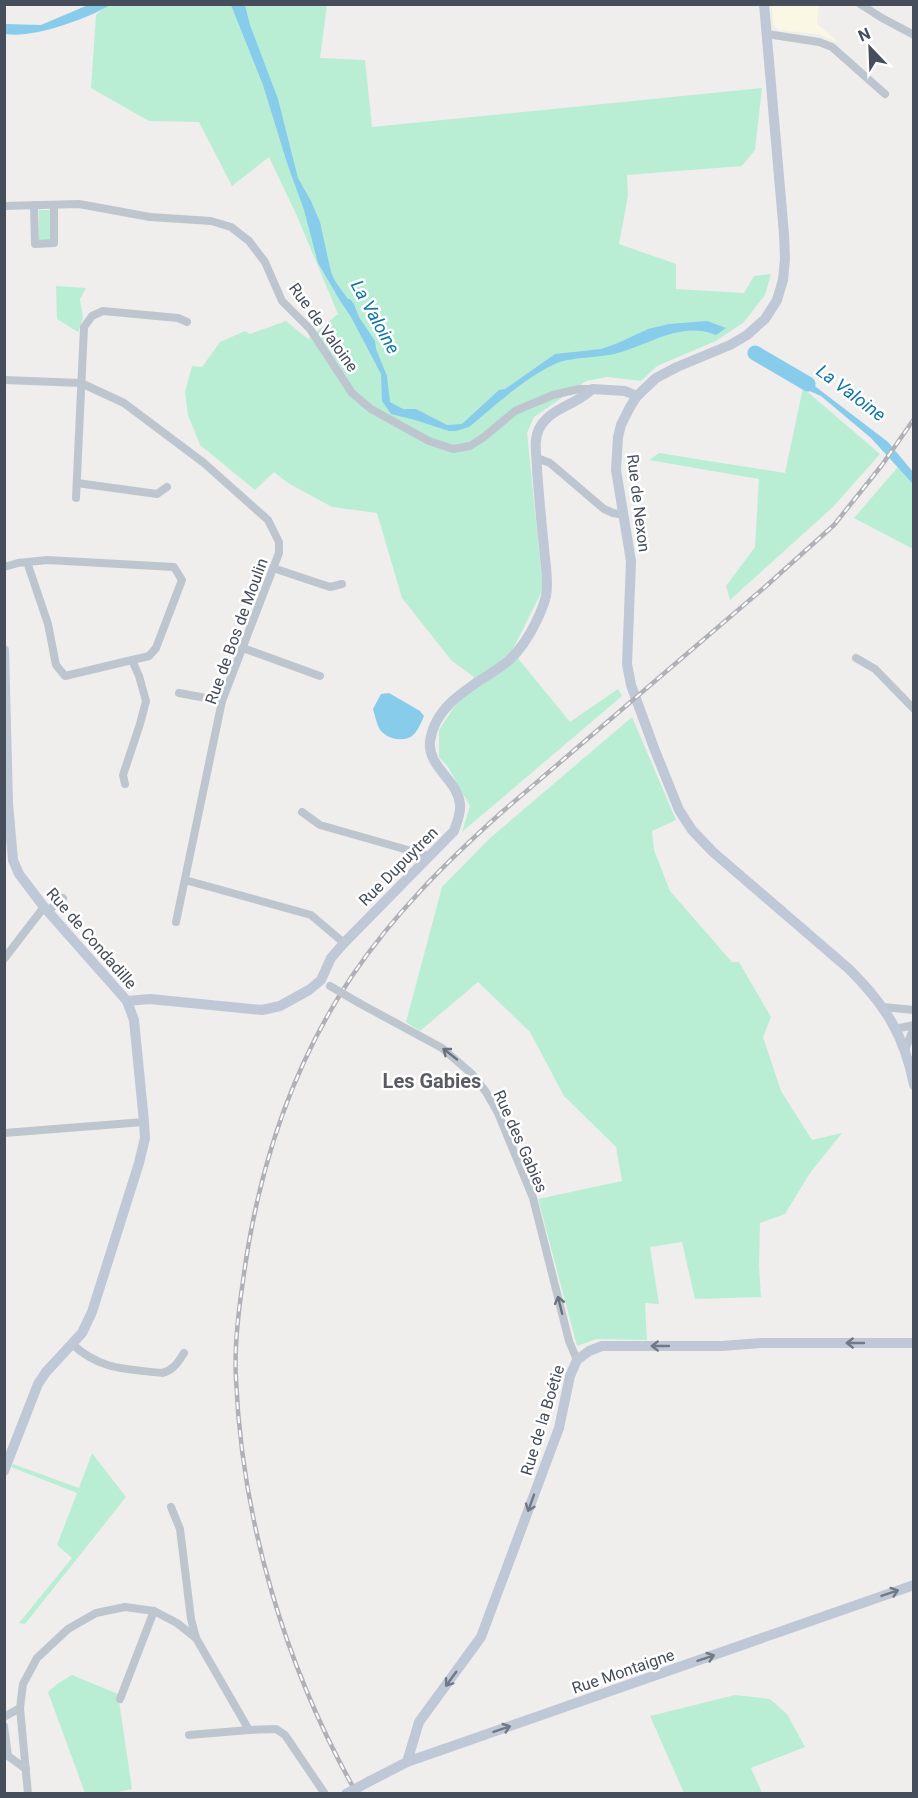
<svg xmlns="http://www.w3.org/2000/svg" width="918" height="1798" viewBox="0 0 918 1798" font-family="Roboto,sans-serif">
  <style>
    .commercial { fill: #fbf7e5 }
    .green { fill: #baeed4 }
    .water { fill: #87cceb }
    .lines { fill: none; stroke-linecap: round; stroke-linejoin: round }
    .river { stroke: #87cceb; stroke-width: 15 }
    .street { stroke: #bdc6cf; stroke-width: 8 }
    .secondary { stroke: #bfc8d6; stroke-width: 10 }
    .rail-casing { stroke: #afb1b7; stroke-width: 4.5 }
    .rail { stroke: #fff; stroke-width: 2; stroke-dasharray: 7; stroke-linecap: butt }
    .street-bridge { stroke: #bdc6cf; stroke-width: 8 }
    .secondary-bridge { stroke: #bfc8d6; stroke-width: 10 }
    .oneway { stroke: #69727d }
    .oneway2 { stroke: #707985 }
    .labels { text-anchor: middle; stroke-width: 5; stroke-linejoin: round; paint-order: stroke }
    .street-label { font-size: 16px; fill: #454e5a; stroke: #fff }
    .water-label { font-size: 18px; font-style: italic; fill: #0c76a6; stroke: #fff }
    .quarter-label { font-size: 20px; font-weight: bold; fill: #5a5c62; stroke: #fff }
  </style>
  <rect width="100%" height="100%" fill="#f0eded"/>
  <!-- commercial -->
  <path class="commercial" d="M772,5H819L817,24L836,40L835,41L818,34L779,30L773,25Z"/>
  <!-- green -->
  <g class="green">
    <path d="M108,4L327,5L320,58L365,60L372,127L762,88L755,150L742,166L627,175L628,196L619,244L676,264V289L744,293L754,276L771,274L765,295L744,322L716,341L657,366L641,381L607,377L586,381L534,417L527,433L543,589L512,651L570,722L618,689L622,696L462,832L470,806L448,767L439,757V730L474,677L451,660L402,598L377,513L332,507L288,483L274,472L255,490L200,445L188,415L185,392L192,366L202,367L220,342L245,331L250,334L286,321L308,339L338,314L297,216L269,157L232,186L199,122L149,121L91,88L96,15Z"/>
    <path d="M39,210H50L51,241H39Z"/>
    <path d="M56,286L86,288L80,299L83,318L78,332L57,319Z"/>
    <path d="M803,388L880,454L833,507L730,600L726,586L755,547L759,479L649,460L659,453L785,473Z"/>
    <path d="M898,467L913,477V549L854,518Z"/>
    <path d="M632,717L676,820L652,831L654,850L670,891L732,962H739L771,1017L763,1037L781,1091L812,1140L842,1133L810,1173L785,1214L760,1223L759,1266L761,1297L695,1299L682,1242L650,1247L659,1304L645,1303L647,1340L597,1339L577,1346L538,1199L622,1181L616,1147L564,1096L530,1032L478,982L420,1031L406,1022L442,887L489,839Z"/>
    <path d="M92,1453L126,1497L25,1624L19,1623L72,1558L57,1545L77,1493L11,1467L13,1464L79,1488Z"/>
    <path d="M72,1675L118,1694L132,1789L114,1793H85L48,1692L57,1684Z"/>
    <path d="M735,1695L770,1699L787,1714L805,1747L751,1768L762,1793H684L650,1716Z"/>
  </g>
  <!-- water -->
  <g class="water">
    <path d="M88,5H110C87,19 31,39 5,34V24L41,25Z"/>
    <path d="M231,5H245L250,25L278,99L298,178L311,201L320,222L331,272L335,281L348,299H350L354,304L359,317L375,341L376,349L387,376L390,402L403,409H416L447,425L462,424L499,390L505,389L555,354L601,349L618,343L648,329L669,324L707,321L726,328L716,335C680,320 648,346 614,354C597,358 569,357 555,364C523,379 496,405 469,427L456,431H449L415,420L391,414L382,401L381,374L351,317L339,299L318,263L304,210L287,163L263,85Z"/>
    <path d="M795,371L888,442L913,472V484L871,438L821,396L803,388L792,376Z"/>
    <path d="M389,693L420,711L424,716C421,723 418,731 412,736C402,743 384,738 379,728C376,722 375,715 373,709L381,694Z"/>
  </g>
  <g class="lines">
    <!-- river -->
    <path class="river" d="M755,353L808,384"/>
    <!-- street -->
    <g class="street">
      <path d="M860,4L882,18L914,35"/>
      <path d="M767,34L819,42L832,47L885,94"/>
      <path d="M34,205L35,244L54,243V205"/>
      <path d="M4,206L79,204L150,217L211,221L231,227L249,241L265,262L282,301L310,329L352,393L371,409L429,441L453,449L470,446L484,437L515,411L553,395L579,389H592"/>
      <path d="M4,380L81,383L124,403L204,463L268,520L279,542V553L222,701L176,922"/>
      <path d="M537,458L550,463L604,509L613,513L624,515"/>
      <path d="M77,483L157,494L167,487"/>
      <path d="M76,498L84,327L92,316L103,311L178,318L187,322"/>
      <path d="M4,567L18,563L47,560L174,567L182,580L156,648L149,656L65,676L56,665L48,624L27,562"/>
      <path d="M273,568L330,587L342,584"/>
      <path d="M243,648L320,676"/>
      <path d="M856,658L875,669L914,709"/>
      <path d="M179,693L222,701"/>
      <path d="M125,784L123,775L140,724L146,701L139,676L132,660"/>
      <path d="M302,812L320,825L429,856"/>
      <path d="M185,880L311,915L344,943"/>
      <path d="M48,911L63,898"/>
      <path d="M4,959L44,907"/>
      <path d="M359,1003L442,1048L472,1074L486,1092L498,1113L533,1198L569,1341L577,1360"/>
      <path d="M883,1007L914,1010"/>
      <path d="M895,1029L914,1025"/>
      <path d="M905,1050L914,1027"/>
      <path d="M4,1133L144,1122"/>
      <path d="M72,1344C100,1370 126,1369 162,1373C174,1370 178,1362 184,1353"/>
      <path d="M171,1507L180,1529L191,1619L196,1638"/>
      <path d="M120,1699L154,1611"/>
      <path d="M4,1717L20,1708"/>
      <path d="M4,1726L8,1756L26,1769"/>
      <path d="M189,1735L249,1730"/>
      <path d="M28,1794L20,1708L23,1684L37,1658L68,1629L96,1613L125,1607L154,1611L177,1623L196,1638L249,1730L276,1729L285,1735L325,1794"/>
    </g>
    <!-- secondary -->
    <g class="secondary">
      <path d="M764,4L784,234L785,259L783,280L777,300L765,319L747,335L730,345L677,367L656,378L637,396L630,407L621,425L618,437L616,470L631,561L627,664L631,685L654,748L679,810L692,830L713,852L849,969C885,1005 904,1034 914,1085"/>
      <path d="M4,650L8,803L13,860L19,874L44,907L127,1001L134,1020L144,1122L145,1138L139,1163L92,1312L82,1333L46,1372L38,1384L4,1471"/>
      <path d="M127,1001L150,999L262,1010L280,1006L309,990L321,980L331,958L344,943L454,831C457,822 461,814 460,804C458,780 427,767 430,741C436,700 479,684 507,662C519,652 530,635 536,622C540,614 544,604 546,596C549,580 545,563 544,547C541,521 539,495 537,470C537,457 533,441 539,429C549,408 577,405 592,389L625,391L637,396"/>
      <path d="M407,1762L419,1722L481,1637L559,1428L570,1376L577,1360L589,1351L602,1346H722L761,1343H914"/>
      <path d="M370,1781L407,1762L914,1585"/>
    </g>
    <defs>
      <path id="rail" d="M357,1794C286,1669 242,1522 236,1379C234,1346 238,1314 243,1281C257,1174 291,1067 352,976C394,914 446,862 502,812L765,587L834,525L882,465L914,419"/>
    </defs>
    <!-- rail casing -->
    <use href="#rail" class="rail-casing"/>
    <!-- rail -->
    <use href="#rail" class="rail"/>
    <!-- street-bridge -->
    <path class="street-bridge" d="M330,986L359,1003"/>
    <!-- secondary-bridge -->
    <path class="secondary-bridge" d="M346,1794L370,1781"/>
  </g>
  <!-- one-way arrows -->
  <defs><path id="oneway-shaft" d="M-6 0H5M1.5-3L5.5 0L1.5 3" fill="none" stroke-width="1.6" stroke-linecap="round" stroke-linejoin="round" transform="scale(1.5)"/></defs>
  <g class="oneway">
    <use href="#oneway-shaft" transform="translate(450 1054) rotate(-142)"/>
    <use href="#oneway-shaft" transform="translate(560 1305) rotate(-104)"/>
  </g>
  <g class="oneway2">
    <use href="#oneway-shaft" transform="translate(855 1343) rotate(-180)"/>
    <use href="#oneway-shaft" transform="translate(660 1346) rotate(180)"/>
    <use href="#oneway-shaft" transform="translate(531 1503) rotate(110)"/>
    <use href="#oneway-shaft" transform="translate(890 1593) rotate(-19)"/>
    <use href="#oneway-shaft" transform="translate(706 1658) rotate(-19)"/>
    <use href="#oneway-shaft" transform="translate(451 1679) rotate(126)"/>
    <use href="#oneway-shaft" transform="translate(502 1729) rotate(-19)"/>
  </g>
  <g class="labels">
    <!-- street labels -->
    <g class="street-label">
      <text transform="translate(324 327) rotate(54)" y="6">Rue de Valoine</text>
      <text transform="translate(639 503) rotate(83)" y="6">Rue de Nexon</text>
      <text transform="translate(236 631) rotate(-70)" y="6">Rue de Bos de Moulin</text>
      <text transform="translate(398 866) rotate(-45)" y="6">Rue Dupuytren</text>
      <text transform="translate(92 938) rotate(49)" y="6">Rue de Condadille</text>
      <text transform="translate(521 1141) rotate(66)" y="6">Rue des Gabies</text>
      <text transform="translate(542 1420) rotate(-73)" y="6">Rue de la Boétie</text>
      <text transform="translate(623 1671) rotate(-19)" y="6">Rue Montaigne</text>
    </g>
    <!-- water labels -->
    <g class="water-label">
      <text transform="translate(375 317) rotate(61)" y="6">La Valoine</text>
      <text transform="translate(851 393) rotate(37)" y="6">La Valoine</text>
    </g>
    <!-- quarter labels -->
    <g class="quarter-label">
      <text x="432" y="1088">Les Gabies</text>
    </g>
  </g>
  <!-- border -->
  <rect width="918" height="1798" fill="none" stroke="#454e5a" stroke-width="12"/>
  <!-- north arrow -->
  <g transform="translate(870 48) rotate(337)" stroke="#ffffff" stroke-width="4.5" paint-order="stroke">
  <path d="M0-4.5L10 22L0 15L-10 22Z" fill="#454e5a"/>
  <text y="-9" font-size="16" font-weight="bold" text-anchor="middle" fill="#454e5a">N</text>
  </g>
</svg>
